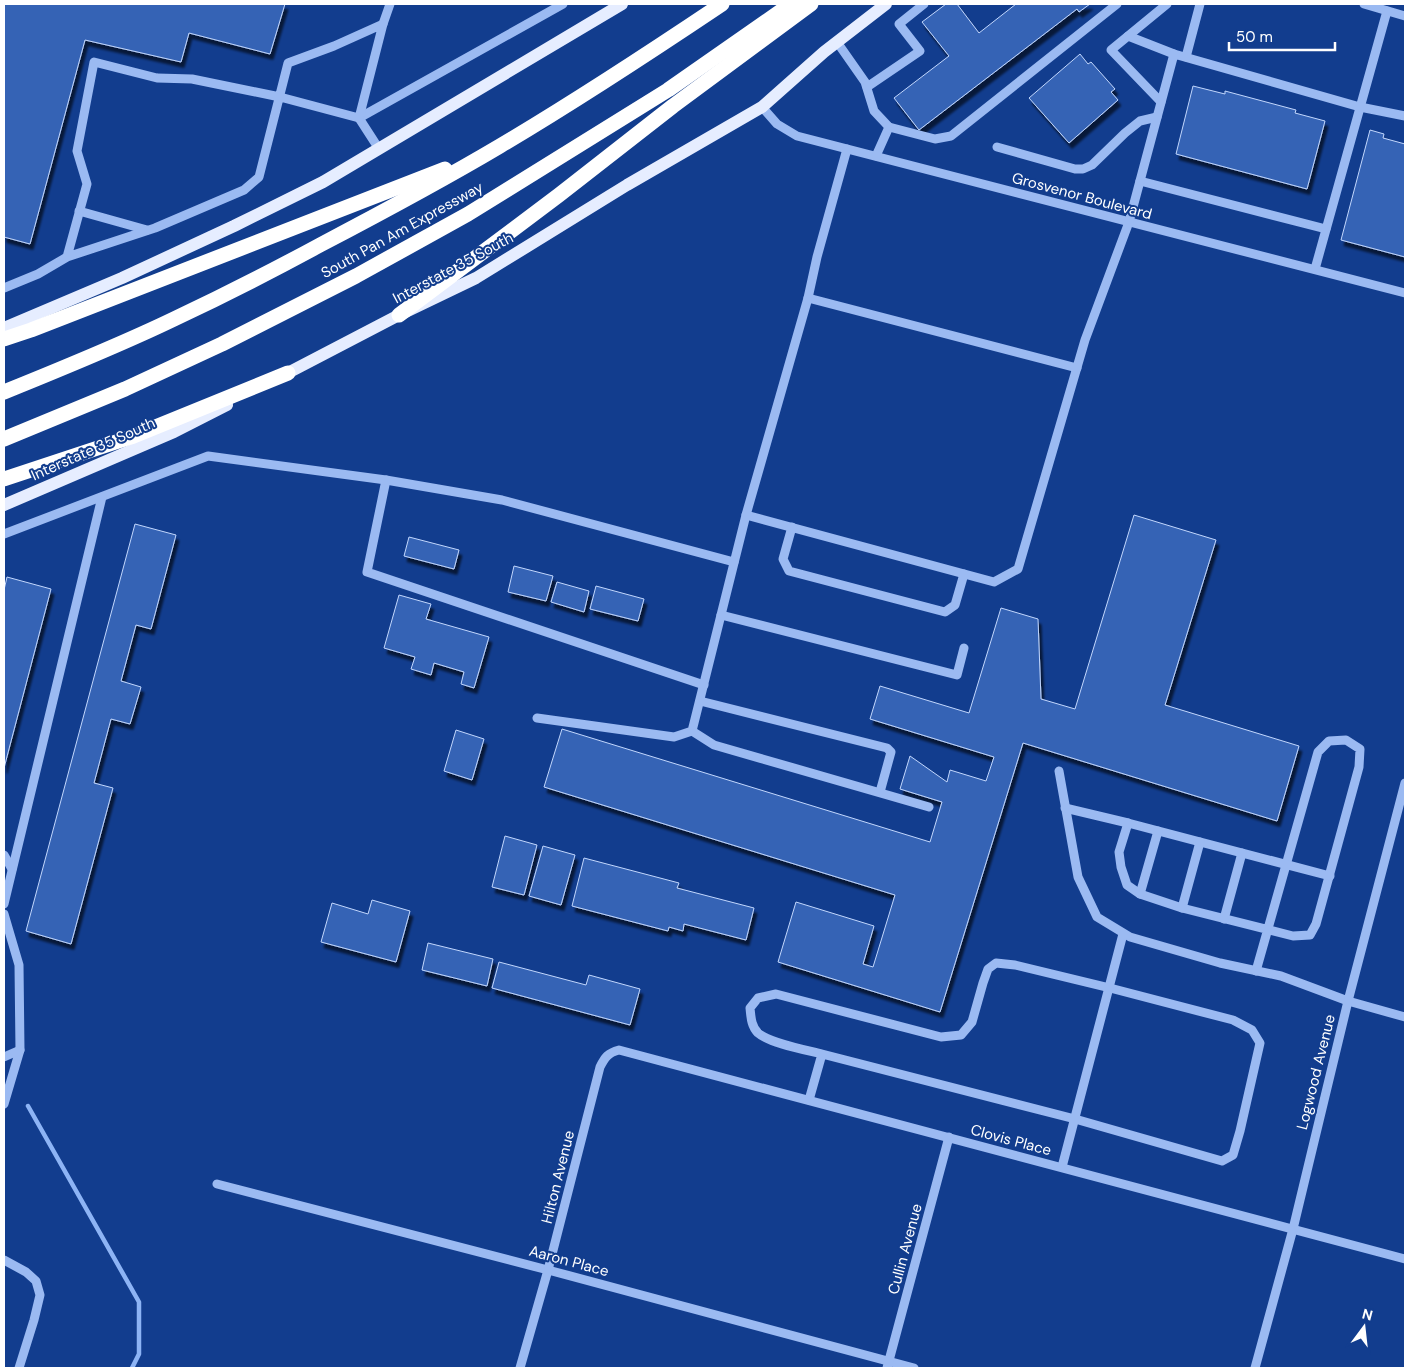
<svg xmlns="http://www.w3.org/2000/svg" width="1409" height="1372" viewBox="0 0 1409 1372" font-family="'DM Sans',sans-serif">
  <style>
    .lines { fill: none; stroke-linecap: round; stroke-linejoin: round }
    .stream { stroke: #8db4f5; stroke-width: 4.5 }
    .building { fill: #3563b5; stroke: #c2d7fd; filter: url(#shadow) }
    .minor { stroke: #9bbaf2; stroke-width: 9 }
    .major { stroke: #e6edff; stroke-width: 12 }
    .highway { stroke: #fff; stroke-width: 15 }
    .labels { text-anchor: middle; stroke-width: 4; stroke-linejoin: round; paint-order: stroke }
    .street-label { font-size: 15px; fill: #fff; stroke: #123d8e }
  </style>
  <defs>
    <filter id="shadow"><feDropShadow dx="3" dy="5.5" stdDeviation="1" flood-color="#0009"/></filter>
  </defs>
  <rect width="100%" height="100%" fill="#123d8e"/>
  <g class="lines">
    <!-- stream -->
    <path class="stream" d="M28,1106L139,1302V1354L132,1368"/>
  </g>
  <!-- building -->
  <g class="building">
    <path d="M4,4H285L270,54L189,33L181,62L85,40L30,244L4,237Z"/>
    <path d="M946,4H957L979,33L1016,4H1090L1079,12L1077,9L919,130L894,98L949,56L922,22Z"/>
    <path d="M1080,54L1088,64L1091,62L1115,89L1111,92L1118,100L1069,143L1029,98Z"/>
    <path d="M1193,86L1225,94V91L1296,110L1295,113L1325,121L1307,189L1176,154Z"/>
    <path d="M1370,130L1384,134L1383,138L1405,144V257L1341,240Z"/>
    <path d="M1134,515L1216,540L1165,705L1299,746L1277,821L1023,743L940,1012L778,962L796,902L874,926L863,964L873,967L895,895L544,787L562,729L930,842L942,802L900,789L910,756L947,782L950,770L986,781L994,757L870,719L880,686L969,713L1001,608L1038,619L1041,699L1075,709Z"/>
    <path d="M135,524L176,535L151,629L136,625L121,681L141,687L130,724L111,719L94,783L113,788L71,944L26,931Z"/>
    <path d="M409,537L459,550L454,569L404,556Z"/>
    <path d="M514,566L553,576L546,601L508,592Z"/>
    <path d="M7,577L51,589L4,768V590Z"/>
    <path d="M557,582L589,591L584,612L551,602Z"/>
    <path d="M596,586L644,599L638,621L590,609Z"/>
    <path d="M399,595L431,604L426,619L489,637L474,688L461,684L464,672L434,663L431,675L411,669L415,657L384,648Z"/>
    <path d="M456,730L484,739L472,780L444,771Z"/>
    <path d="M505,836L537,845L524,895L492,887Z"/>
    <path d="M543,846L575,855L561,905L529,896Z"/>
    <path d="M584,858L679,883L677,888L754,908L746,940L684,924L683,931L669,927L668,931L572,906Z"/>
    <path d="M372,900L410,911L396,962L321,942L332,903L368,914Z"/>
    <path d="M428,943L493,959L487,986L422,970Z"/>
    <path d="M499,962L586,985L589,975L640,989L630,1025L492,988Z"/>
  </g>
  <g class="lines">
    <!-- minor -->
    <g class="minor">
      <path d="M1364,4L1405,16"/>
      <path d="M383,24L390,4"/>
      <path d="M1128,36L1174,54"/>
      <path d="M837,42L865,82L874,111L889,127"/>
      <path d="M1186,57L1200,4"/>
      <path d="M867,87L920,51L899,24L924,4"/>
      <path d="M1161,102L1111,50L1167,4"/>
      <path d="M762,107L777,124L797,136L1405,293"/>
      <path d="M997,147L1075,169H1083L1092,165L1125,133L1140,121L1157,117"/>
      <path d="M379,149L359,118L563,4"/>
      <path d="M876,156L889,127L935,139L951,136L1117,4"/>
      <path d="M1140,181L1326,229"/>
      <path d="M79,211L147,230"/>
      <path d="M1315,269L1387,11"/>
      <path d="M4,288L38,274L67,257L155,228L244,190L259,177L288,63L334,46L383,24L359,118L280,97L192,79L157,78L94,62L77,151L87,184L67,257"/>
      <path d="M808,298L1077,368"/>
      <path d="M386,480L367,572L704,685"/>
      <path d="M746,515L994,582L1018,569L1085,340L1129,222L1174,54L1360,107L1405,116"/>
      <path d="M792,527L783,559L789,571L945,612L955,605L964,574"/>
      <path d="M4,534L208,456L386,480L502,500L734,562"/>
      <path d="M721,615L957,675L964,648"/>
      <path d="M700,701L887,748L891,752L880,792"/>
      <path d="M537,718L674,737L692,731L746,515L808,298L817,257L847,149"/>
      <path d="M692,731L714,745L929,807"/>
      <path d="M1059,771L1078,877L1097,917L1130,937L1220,963L1281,976L1348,1001L1405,1017"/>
      <path d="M1065,808L1128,823L1119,852L1121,867L1127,885L1140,894L1182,908L1293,936L1310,935L1316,924L1359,767L1360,749L1346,740L1329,741L1318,752L1256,971"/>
      <path d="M1128,823L1330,876"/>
      <path d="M4,855L12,869"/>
      <path d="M1140,894L1158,831"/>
      <path d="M4,904L102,497"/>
      <path d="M1182,908L1200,842"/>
      <path d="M4,914L19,965L20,1050L4,1104"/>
      <path d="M1224,919L1242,853"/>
      <path d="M4,1057L20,1050"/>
      <path d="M809,1100L822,1054L1075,1119L1222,1161L1233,1155L1240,1131L1260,1043L1252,1030L1233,1020L1110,988L1015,965L996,963L988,969L983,983L972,1022L961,1035L941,1037L776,994L758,998L750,1008C751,1017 751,1026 758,1033C769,1043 806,1050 822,1054"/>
      <path d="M1062,1167L1123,934"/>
      <path d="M217,1184L548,1270L914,1368"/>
      <path d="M4,1260L26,1272L36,1281L40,1295L34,1320L19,1368"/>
      <path d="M520,1368L548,1270L600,1067C605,1057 608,1053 619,1050L1405,1259"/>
      <path d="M887,1368L949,1137"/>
      <path d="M1255,1368L1293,1229L1348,1001L1405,783"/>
    </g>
    <!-- major -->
    <g class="major">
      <path d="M4,328L122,278L234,226L323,182L622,4"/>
      <path d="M280,377L399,315L476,278L627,185L762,107L824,52L886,4"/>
      <path d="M4,505L174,432L227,405"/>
    </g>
    <!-- highway -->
    <g class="highway">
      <path d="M399,315L559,195L673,106L811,4"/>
      <path d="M4,339L31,330L445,169"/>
      <path d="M4,392C61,369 118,346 174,319C223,296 272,271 320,245C381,213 441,181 500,146C576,101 649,53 722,4"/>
      <path d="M4,439L125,389L222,344L356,276L468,214L668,90L791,4"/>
      <path d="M4,479L131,437L288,373"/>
    </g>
  </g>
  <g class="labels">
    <!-- street labels -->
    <g class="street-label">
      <text transform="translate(1082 196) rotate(15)" y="5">Grosvenor Boulevard</text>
      <text transform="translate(402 230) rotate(-29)" y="5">South Pan Am Expressway</text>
      <text transform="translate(453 268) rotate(-28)" y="5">Interstate 35 South</text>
      <text transform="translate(93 449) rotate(-24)" y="5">Interstate 35 South</text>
      <text transform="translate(1316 1072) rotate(-76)" y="5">Logwood Avenue</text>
      <text transform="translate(1011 1140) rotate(15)" y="5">Clovis Place</text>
      <text transform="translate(558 1177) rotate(-76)" y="5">Hilton Avenue</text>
      <text transform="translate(905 1249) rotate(-75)" y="5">Cullin Avenue</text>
      <text transform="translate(569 1261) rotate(15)" y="5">Aaron Place</text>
    </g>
  </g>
  <!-- border -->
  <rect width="1409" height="1372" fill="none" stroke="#ffffff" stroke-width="10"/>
  <!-- north arrow -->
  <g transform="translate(1364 1327) rotate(15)" stroke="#123d8e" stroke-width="4" paint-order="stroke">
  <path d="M0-4L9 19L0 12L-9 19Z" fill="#ffffff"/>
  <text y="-8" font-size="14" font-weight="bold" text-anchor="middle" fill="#ffffff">N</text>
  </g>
  <!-- scale -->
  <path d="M1229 42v8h106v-8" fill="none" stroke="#ffffff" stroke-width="2.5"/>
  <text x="1236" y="42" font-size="15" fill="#ffffff" stroke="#123d8e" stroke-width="4" paint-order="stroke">50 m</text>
</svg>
